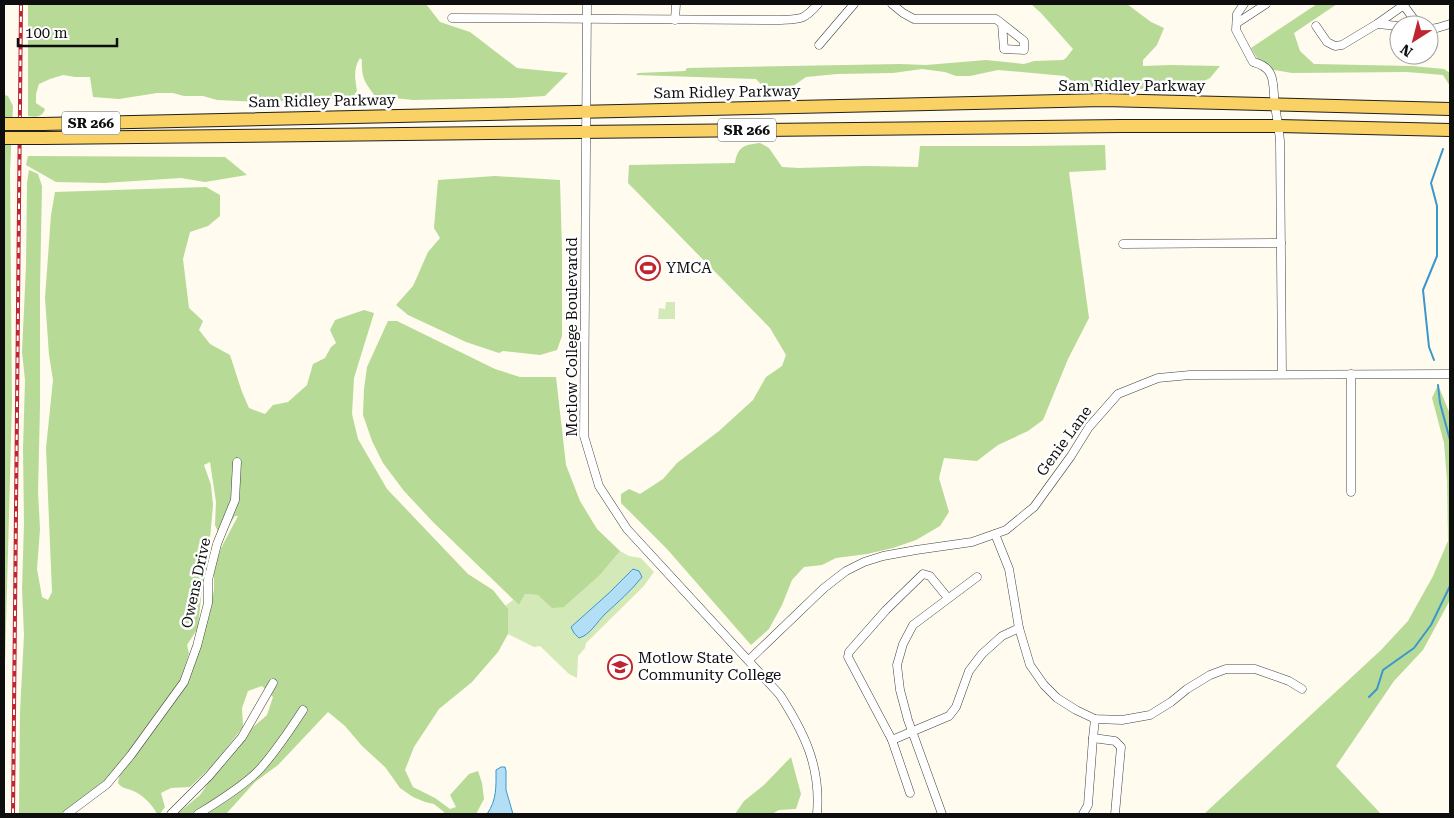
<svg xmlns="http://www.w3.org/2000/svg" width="1454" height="818" viewBox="0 0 1454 818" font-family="'Roboto Serif',serif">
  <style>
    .green { fill: #d3e9b8 }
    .forest { fill: #b7da97 }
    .water { fill: #b3dff6; stroke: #3a96cd }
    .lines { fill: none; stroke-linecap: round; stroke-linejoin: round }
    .stream { stroke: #3a96cd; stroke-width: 2 }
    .street-casing { stroke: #414141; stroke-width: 9 }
    .primary-casing { stroke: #1f1f1f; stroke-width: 14 }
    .street { stroke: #fff; stroke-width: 8 }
    .primary { stroke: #f9d164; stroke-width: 12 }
    .rail-casing { stroke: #be2530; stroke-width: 4 }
    .rail { stroke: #fff; stroke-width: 2; stroke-dasharray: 5.5; stroke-linecap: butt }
    .primary-bridge-casing { stroke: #1f1f1f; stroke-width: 14; stroke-linecap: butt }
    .primary-bridge { stroke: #f9d164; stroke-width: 12 }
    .labels { text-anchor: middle; stroke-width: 5; stroke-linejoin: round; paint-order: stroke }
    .shield { fill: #fff; stroke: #565656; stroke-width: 1 }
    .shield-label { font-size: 14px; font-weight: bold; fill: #0e0e0e }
    .street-label { font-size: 15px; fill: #0e0e0e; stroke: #fff }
    .poi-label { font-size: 15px; fill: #0e0e0e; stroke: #fff; text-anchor: start }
  </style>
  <rect width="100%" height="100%" fill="#fffbee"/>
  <!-- green -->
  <g class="green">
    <path d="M666,302H675V319H658L659,308L665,309Z"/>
    <path d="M620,551L629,556L641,558L654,572L643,587L586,643L585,648L578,656L577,678L569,674L540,646L534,647L508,634L506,608L505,606L513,600L519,605L525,594L538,595L564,607L600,575Z"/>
  </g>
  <!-- forest -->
  <g class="forest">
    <path d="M28,4H426L440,22L470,32L517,68L568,73L545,96L512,98L413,100L375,96C365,83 361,77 362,60L360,58C353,69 355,79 357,91L352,98L261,102L217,100L203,96H184L173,93H157L119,99L93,97L90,77H75L63,75L50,79L39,84L36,94V103L45,109C42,118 36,117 28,116Z"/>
    <path d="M1031,4H1127L1151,22L1164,28L1157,45L1143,60V66L1171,65L1220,66L1210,78L1198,84L1179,81L1166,90L1078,86L1065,76L998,70L970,76H956L945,72L922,69L893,73L837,74L806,77L789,89L766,90L756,79L636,75L638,73L685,71L687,68L900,64L926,65L986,60L1024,64L1034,61L1063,60L1066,58L1073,49L1041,13Z"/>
    <path d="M1317,4H1337L1294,33L1300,51L1314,64L1412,66L1444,69L1450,73V86L1443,75L1407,72L1292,73L1263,68L1251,48Z"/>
    <path d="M4,95L8,96L13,106L10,171L12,403L4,700Z"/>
    <path d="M760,143L769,148L782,167L799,168L865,166L918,167L920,146H1026L1105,145L1106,170L1069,172L1089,318L1068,359L1043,420L1028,431L998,445L977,461L944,458L939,478L949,512L940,526L916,540L893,548L867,554L836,558L822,565L804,567L792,580L782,605L769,629L751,645L667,549L621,503V494L629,489L640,494L663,479L677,463L719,431L753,400L766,377L782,366L786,355L770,328L628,183L629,165L735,163C738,146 744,145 760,143Z"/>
    <path d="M28,156L225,157L247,175L205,182L181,178L104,183L56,182L26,165Z"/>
    <path d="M29,170L38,174L42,186L40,288V407L38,492L40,529L37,569L42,597L48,600L52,592L46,448L53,380L49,355L45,298L51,215L55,192L206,187L220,195V216L208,226L190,232L183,259L189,308L203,321L199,330L210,344L230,355L242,392L249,408L265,414L273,405L288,402L307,385L313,364L325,358L331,347L336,343L330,330L335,320L364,310L374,313L354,378L352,414L358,439L387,489L468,574L493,590L508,609V634L498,652L472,682L439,709L414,747L405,770L413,787L435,798L450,809L456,807L450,795L469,774L478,771L482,783L484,799L476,814H443L444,812L434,804L425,802L413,797L400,788L385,767L362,746L345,726L328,712L278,765L255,782L226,814H177L200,795L217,770L253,727L267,715L273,697L262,686L248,691L242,708L243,727L213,765L190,787L171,788L161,793L165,807L160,814H157C152,804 142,794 131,790C125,788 122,788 118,783L120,773L163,717L185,681L210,607L214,590V568L221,548L238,516H235L221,539L215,525L216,502L210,462L204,465L211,485L213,505L208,561L202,587L198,628L187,645L189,653L180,682L123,760L102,784L61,814H19L20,712L24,635L22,589L24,524L23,449L25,380L22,352L26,266L27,183Z"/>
    <path d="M495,176L560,180L562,251V336L557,350L540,355L503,351L499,353L466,342L408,315L396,305L413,286L428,252L440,238L434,228L438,180Z"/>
    <path d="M388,321H397L495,369L520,377H556L566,465L580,501L597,529L620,551L600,575L564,607L552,608L538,595L525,594L519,605L434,523L404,491L383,463L372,441L363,415L364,389L367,367Z"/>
    <path d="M1438,385L1450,414V600L1423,650L1394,681L1336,766L1381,814H1204L1381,650L1408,621L1433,576L1448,541L1447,480L1444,443L1432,398Z"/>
    <path d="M791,757L801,794L796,809L779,810L772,814H735L744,801L764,785Z"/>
  </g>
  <!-- water -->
  <g class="water">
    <path d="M633,569L639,571L642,577C631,591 618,602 605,614C597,622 590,635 579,638L574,633L571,627L609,593Z"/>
    <path d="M501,767H505L506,771V790L513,814H487C497,800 496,786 496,770Z"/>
  </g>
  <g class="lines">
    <!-- stream -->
    <g class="stream">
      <path d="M1434,360L1429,347L1423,290L1437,256V206L1431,183L1443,149"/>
      <path d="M1438,385L1440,403L1450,440"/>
      <path d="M1369,697L1377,689L1383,670L1414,648L1431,625L1450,586"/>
    </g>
    <defs>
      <g id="street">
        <path d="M587,4L584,436L599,486L627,529L780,695C805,734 821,767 817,814"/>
        <path d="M892,4L903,13L914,19H996L1024,41V50L1004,49L1002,24"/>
        <path d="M1244,4L1237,14L1236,30L1253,62C1278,68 1272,86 1275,106C1277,118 1279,129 1280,141L1282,374"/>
        <path d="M452,18L778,20C800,19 803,21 818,4"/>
        <path d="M675,20L676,4"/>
        <path d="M1237,23L1266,4"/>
        <path d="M1377,24L1401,7H1405L1418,25"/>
        <path d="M1316,26L1327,42L1335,46L1342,45L1377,24L1399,26"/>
        <path d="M1429,29L1437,28L1450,24"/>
        <path d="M819,45L854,4"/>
        <path d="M1123,244L1281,243"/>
        <path d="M1351,492V374"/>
        <path d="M995,534L1009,569L1019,628L1030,665L1044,685L1057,698L1076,710L1095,719L1122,720L1150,715L1171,702L1187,689L1210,675L1226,669H1255L1289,681L1302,689"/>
        <path d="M948,598L930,576L923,574L886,610L849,652L848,657L892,740L949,716L956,707L969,671L982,654L1002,636L1019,628"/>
        <path d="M749,660L824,588L846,571L864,562L883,556L916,550L972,542L1006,530L1034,507L1071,456L1089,427L1118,394L1158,378L1190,375L1450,374"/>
        <path d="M1093,738L1115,741L1121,747L1115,814"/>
        <path d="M892,740L910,793"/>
        <path d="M67,814L107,784L131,755L184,682L197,646L208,603V580L217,544L235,500L237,462"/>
        <path d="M171,814L209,776L242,737L273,683"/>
        <path d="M198,814C216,803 245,785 260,769C276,751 290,730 303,710"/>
        <path d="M942,814L908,720L900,690L897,665L903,644L913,625L977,577"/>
        <path d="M1083,814L1088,805L1093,738L1095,719"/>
      </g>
      <g id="primary">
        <path d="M43,124L1104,100L1450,109"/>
        <path d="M43,138L1121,126H1279L1450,130"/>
      </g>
    </defs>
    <!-- street casing -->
    <use href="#street" class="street-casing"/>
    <!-- primary casing -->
    <use href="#primary" class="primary-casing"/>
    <!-- street -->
    <use href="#street" class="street"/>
    <!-- primary -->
    <use href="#primary" class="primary"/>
    <defs>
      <path id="rail" d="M13,814L21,4"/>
    </defs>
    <!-- rail casing -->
    <use href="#rail" class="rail-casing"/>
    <!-- rail -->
    <use href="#rail" class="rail"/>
    <defs>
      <g id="primary-bridge">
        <path d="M4,124H43"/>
        <path d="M4,138H43"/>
      </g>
    </defs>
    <!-- primary-bridge casing -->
    <use href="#primary-bridge" class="primary-bridge-casing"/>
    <!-- primary-bridge -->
    <use href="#primary-bridge" class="primary-bridge"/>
  </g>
  <!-- icons -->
  <defs>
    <symbol id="stadium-ring" viewBox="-11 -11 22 22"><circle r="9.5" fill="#fff" stroke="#be2530" stroke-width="1.5"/><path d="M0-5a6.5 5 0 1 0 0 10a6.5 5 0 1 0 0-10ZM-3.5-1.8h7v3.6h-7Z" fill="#be2530"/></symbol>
    <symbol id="university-ring" viewBox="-11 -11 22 22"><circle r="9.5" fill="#fff" stroke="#be2530" stroke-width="1.5"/><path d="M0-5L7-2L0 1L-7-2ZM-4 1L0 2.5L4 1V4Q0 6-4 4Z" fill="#be2530"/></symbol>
  </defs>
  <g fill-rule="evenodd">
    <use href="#stadium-ring" x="634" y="254" width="28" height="28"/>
    <use href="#university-ring" x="606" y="653" width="28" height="28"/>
  </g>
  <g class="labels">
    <!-- shield labels -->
    <g class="shield">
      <rect x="62" y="111.5" width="58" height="23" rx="4"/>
      <rect x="718" y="118.5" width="58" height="23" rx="4"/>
    </g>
    <g class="shield-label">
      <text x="91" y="128">SR 266</text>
      <text x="747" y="135">SR 266</text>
    </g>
    <!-- street labels -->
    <g class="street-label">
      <text x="1132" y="91">Sam Ridley Parkway</text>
      <text transform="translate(727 92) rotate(-1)" y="5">Sam Ridley Parkway</text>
      <text transform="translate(322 101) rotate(-1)" y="5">Sam Ridley Parkway</text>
      <text transform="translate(572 337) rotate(-90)" y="5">Motlow College Boulevardd</text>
      <text transform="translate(1064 441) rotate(-54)" y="5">Genie Lane</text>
      <text transform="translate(196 583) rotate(-78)" y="5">Owens Drive</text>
    </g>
    <!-- poi labels -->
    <g class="poi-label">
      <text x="666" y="273">YMCA</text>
      <text x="638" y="663">Motlow State<tspan x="638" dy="17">Community College</tspan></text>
    </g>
  </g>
  <!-- border -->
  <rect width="1454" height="818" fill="none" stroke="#0e0e0e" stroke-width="10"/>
  <!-- north arrow -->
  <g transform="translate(1414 40) rotate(216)"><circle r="24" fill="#ffffff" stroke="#9f9f9f"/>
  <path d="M0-4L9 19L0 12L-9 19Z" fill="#be2530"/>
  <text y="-8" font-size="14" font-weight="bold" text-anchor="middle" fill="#0e0e0e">N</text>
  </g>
  <!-- scale -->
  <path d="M18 38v8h99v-8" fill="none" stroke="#0e0e0e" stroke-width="2.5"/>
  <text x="25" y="38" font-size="15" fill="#0e0e0e" stroke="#ffffff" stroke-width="4" paint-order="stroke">100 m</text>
</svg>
